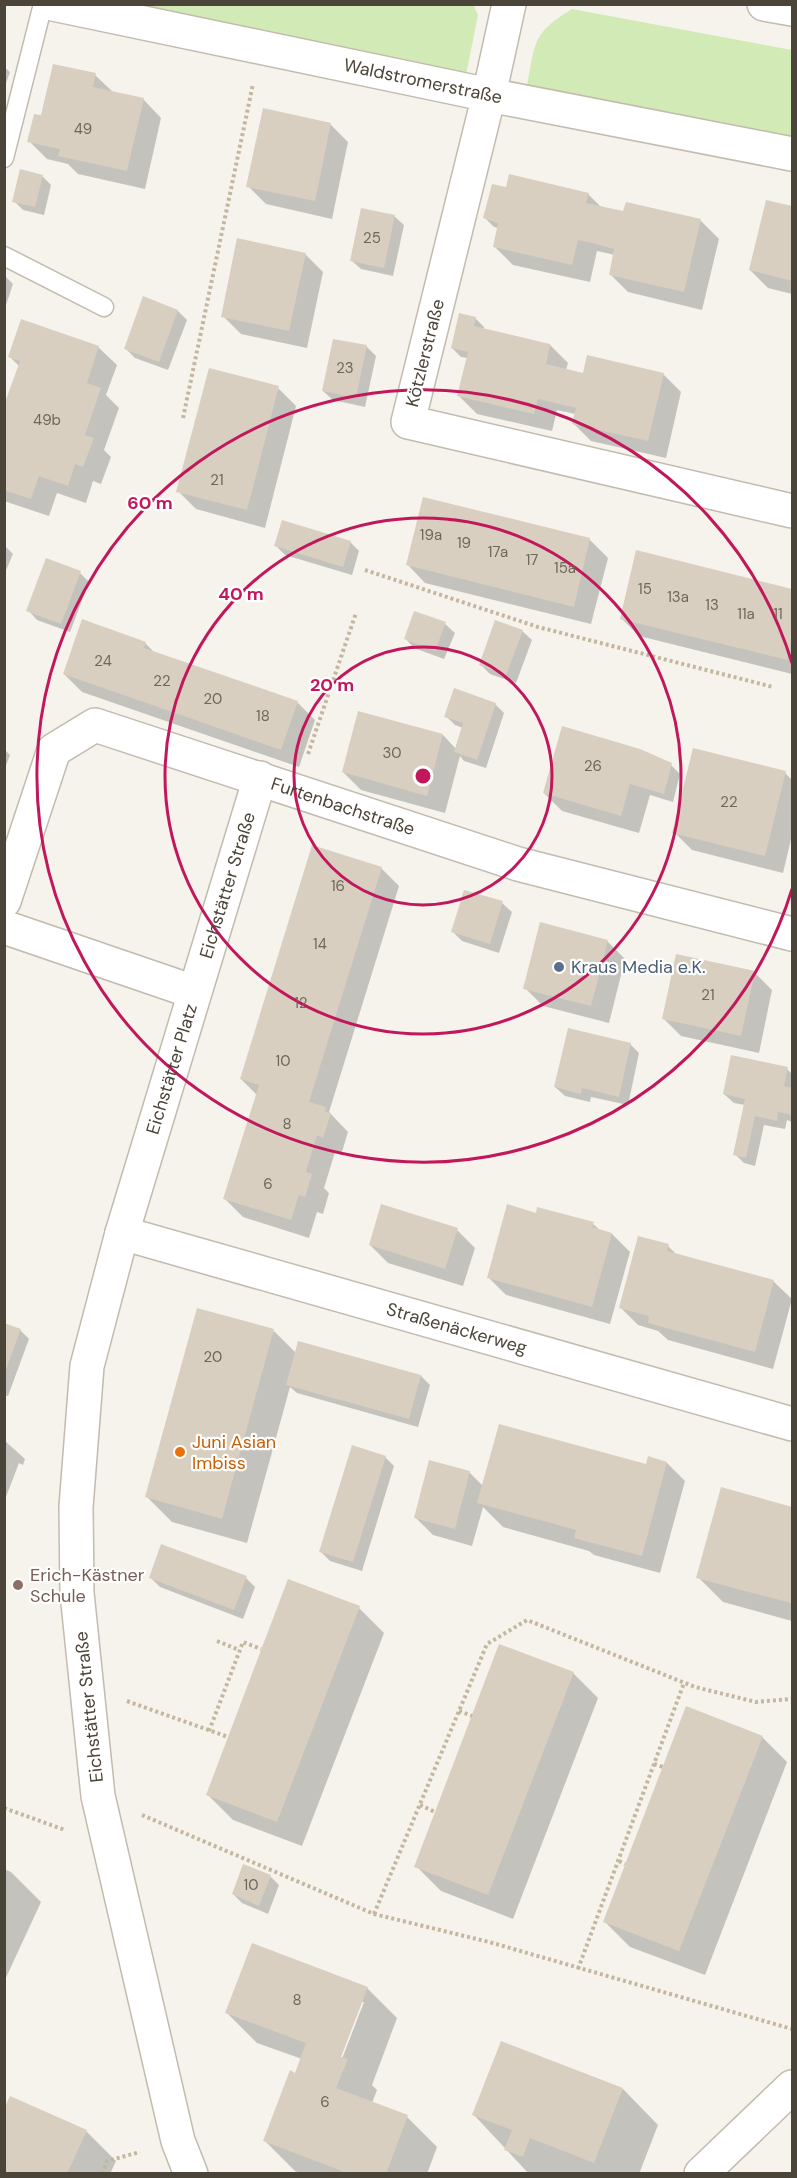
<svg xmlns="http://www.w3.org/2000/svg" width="797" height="2178" viewBox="0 0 797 2178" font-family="'DM Sans',sans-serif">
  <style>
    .green { fill: #d2eab5 }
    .shadow { fill: #0003; fill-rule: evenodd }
    .building { fill: #d8cfc1 }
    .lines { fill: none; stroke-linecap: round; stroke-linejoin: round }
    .lane-casing { stroke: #c2bbae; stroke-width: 21 }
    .street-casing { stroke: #c2bbae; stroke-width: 36 }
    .path { stroke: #c4b79f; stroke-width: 4; stroke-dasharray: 3 3; stroke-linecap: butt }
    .lane { stroke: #fff; stroke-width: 18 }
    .street { stroke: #fff; stroke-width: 33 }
    .ring { fill: none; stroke: #c2185b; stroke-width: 3 }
    .service-dot { fill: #5c6f8a; stroke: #fff; stroke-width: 2 }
    .food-dot { fill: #e8710a; stroke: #fff; stroke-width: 2 }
    .education-dot { fill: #8d6e63; stroke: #fff; stroke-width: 2 }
    .labels { text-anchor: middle; stroke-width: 4.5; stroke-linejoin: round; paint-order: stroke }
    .number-label { font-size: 15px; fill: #6e675b }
    .street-label { font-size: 18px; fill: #4b4439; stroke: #fff }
    .service-label { font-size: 18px; fill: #4e5e75; stroke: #fff; text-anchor: start }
    .food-label { font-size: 18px; fill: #c56008; stroke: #fff; text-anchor: start }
    .education-label { font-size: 18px; fill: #785e54; stroke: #fff; text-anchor: start }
    .centre { fill: #c2185b; stroke: #fff; stroke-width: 3 }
    .ring-label { font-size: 18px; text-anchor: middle; font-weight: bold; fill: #c2185b; stroke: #fff; stroke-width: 4.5; stroke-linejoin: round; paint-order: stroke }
  </style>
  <rect width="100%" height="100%" fill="#f6f3ec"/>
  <!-- green -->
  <g class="green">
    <path d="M473,4L478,15L466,75L107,5Z"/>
    <path d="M572,9L792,50V137L527,86C536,42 531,34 572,9Z"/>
  </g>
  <!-- shadow -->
  <g class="shadow">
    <path d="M4,67L10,72L4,89Z"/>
    <path d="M95,75L114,93L143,99L161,118L145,189L78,174L68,164L47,159L29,141L43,117Z"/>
    <path d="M330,124L348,142L332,219L266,204L248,186Z"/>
    <path d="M42,176L51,185L44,215L23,210L14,201Z"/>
    <path d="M505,188L588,194L602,208L624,213L627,203L701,221L719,239L702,310L628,292L610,274L615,255L597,251L590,282L513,265L495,247L499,228L494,227L485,218Z"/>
    <path d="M767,201L792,208V294L768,288L750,270Z"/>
    <path d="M394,216L404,225L393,276L361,269L351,260Z"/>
    <path d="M305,254L323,272L307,348L241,334L223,316Z"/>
    <path d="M4,275L13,284L4,311Z"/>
    <path d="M144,298L178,311L187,320L168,370L135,358L126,349Z"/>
    <path d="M475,318L484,327V330L550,345L568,363L566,370L582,374H663L681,392L666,458L591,441L573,423L575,414L557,410L552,431L477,414L459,396L468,358L461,357L452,348Z"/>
    <path d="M366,346L376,356L365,407L333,400L323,391Z"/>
    <path d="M98,347L117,365L106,395L119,408L104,450L111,457L101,484L93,481L86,503L57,493L49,516L4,501V410L19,366L10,357Z"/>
    <path d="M278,388L296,406L265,528L196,509L178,491Z"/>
    <path d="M590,540L608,558L591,624L425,583L407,564Z"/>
    <path d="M350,542L359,551L352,575L285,555L276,546Z"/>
    <path d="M4,545L13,554L4,575Z"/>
    <path d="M637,552L792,591V674L639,636L621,618Z"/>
    <path d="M80,573L89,582L70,632L37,620L28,610Z"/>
    <path d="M415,613L445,624L455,633L444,659L414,648L405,638Z"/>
    <path d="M522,631L532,640L516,683L490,674L481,665Z"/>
    <path d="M145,643L156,654L297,702L315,720L299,767L82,692L64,674Z"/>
    <path d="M495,704L504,713L486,768L464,761L460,756L445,813L361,790L343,772L443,735L456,749L463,728L455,725L446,716Z"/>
    <path d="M4,749L10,755L4,771Z"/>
    <path d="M671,765L680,774L673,802L650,795L639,833L562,811L544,793Z"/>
    <path d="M785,773L792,780V835L783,873L692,850L674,832Z"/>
    <path d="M381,868L399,886L329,1112L348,1132L341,1155L335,1152L324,1188L329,1193L323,1214L317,1212L309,1238L243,1217L225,1199L257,1095L241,1079Z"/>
    <path d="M502,903L512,912L499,953L462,941L453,932Z"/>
    <path d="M607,941L625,959L609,1023L543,1006L525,988Z"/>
    <path d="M754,972L772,990L759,1053L681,1036L663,1018Z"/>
    <path d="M630,1044L639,1053L628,1105L591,1097L590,1102L565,1096L555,1087Z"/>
    <path d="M787,1069L792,1074V1122L787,1120L785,1129L764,1125L755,1166L744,1163L735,1154L745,1105L734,1103L724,1094Z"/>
    <path d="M538,1214L593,1224L601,1231L612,1234L630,1252L610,1324L506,1295L488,1277Z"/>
    <path d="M457,1230L475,1248L463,1286L388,1263L370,1245Z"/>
    <path d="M668,1246L678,1256L773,1281L792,1299L773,1369L668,1340L658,1331L638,1325L620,1307Z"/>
    <path d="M4,1324L20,1330L29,1339L8,1396L4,1395Z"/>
    <path d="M274,1331L296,1353L421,1376L430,1385L418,1427L297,1393L290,1387L247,1543L172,1522L147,1497Z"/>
    <path d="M4,1440L25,1459L23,1465L19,1463L4,1502Z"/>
    <path d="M385,1457L394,1466L362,1571L330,1561L321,1552Z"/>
    <path d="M667,1463L685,1481L660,1573L594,1555L589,1551L503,1527L483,1507L472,1546L433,1535L415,1517L469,1472L483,1486Z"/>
    <path d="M722,1489L792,1508V1621L723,1602L698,1577Z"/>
    <path d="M151,1578H246L255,1587L243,1619L160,1587Z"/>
    <path d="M359,1608L384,1633L302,1846L233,1820L208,1795Z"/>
    <path d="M573,1673L598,1698L513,1919L441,1891L416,1866Z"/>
    <path d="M762,1737L787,1762L705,1975L630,1947L605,1922Z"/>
    <path d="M4,1869L11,1872L41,1902L4,1982Z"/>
    <path d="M270,1876L279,1885L268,1914L242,1903L233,1894Z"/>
    <path d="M367,1988L397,2018L372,2085L377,2090L372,2103L407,2117L437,2147L427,2174H302L295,2171L265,2141L302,2059L257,2043L227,2013ZM361,2002H364L340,2064L337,2063Z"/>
    <path d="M502,2043L623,2089L658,2125L639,2174H529L474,2115Z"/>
    <path d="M86,2131L116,2161L110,2174H4Z"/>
  </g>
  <!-- building -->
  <g class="building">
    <path d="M53,64L96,73L93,87L144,98L127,171L58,156L60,149L27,142L34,114L41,115Z"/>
    <path d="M263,108L331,123L315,201L246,187Z"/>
    <path d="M20,169L43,175L35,207L12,202Z"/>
    <path d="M509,174L589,193L586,203L623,211L626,202L701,219L684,292L609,275L614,249L596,244L578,240L572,265L493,247L498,223L483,218L492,184L506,187Z"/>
    <path d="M766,200L792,206V281L749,270Z"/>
    <path d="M361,208L395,215L384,268L350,261Z"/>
    <path d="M237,238L306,253L289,331L221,317Z"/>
    <path d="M143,296L178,310L159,362L124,349Z"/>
    <path d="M459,313L476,317L474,326L550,344L546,364L583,373L587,355L664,373L648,441L572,424L576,408L538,399L534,414L457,396L468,352L451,348Z"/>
    <path d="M21,319L99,346L87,383L101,388L85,435L94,438L83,467L75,464L68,486L39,476L31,499L4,490V405L20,361L8,357Z"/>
    <path d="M333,339L367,345L356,398L322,391Z"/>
    <path d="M209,368L279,386L247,510L176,492Z"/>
    <path d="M423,497L590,538L574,607L406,565Z"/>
    <path d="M282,520L351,541L343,567L274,546Z"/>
    <path d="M636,550L792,589V639L787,660L620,619Z"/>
    <path d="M46,558L81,571L61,624L26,611Z"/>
    <path d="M414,611L446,622L435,651L404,639Z"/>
    <path d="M82,619L146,642L144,648L298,701L281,750L63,674Z"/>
    <path d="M495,620L523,630L506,675L479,665Z"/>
    <path d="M454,688L496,703L477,760L454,752L463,723L444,717Z"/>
    <path d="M358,711L443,734L427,796L342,772Z"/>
    <path d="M562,726L640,749L672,763L664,794L630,784L621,816L543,793Z"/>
    <path d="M693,748L786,771L765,856L672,833Z"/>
    <path d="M312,845L382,867L309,1102L326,1107L325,1112L331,1113L323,1138L317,1135L306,1172L312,1174L305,1197L299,1195L291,1220L223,1199L259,1085L240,1079Z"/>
    <path d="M464,890L503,901L490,944L451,932Z"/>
    <path d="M540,922L608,940L591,1006L523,989Z"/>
    <path d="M676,954L755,971L741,1036L662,1019Z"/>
    <path d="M568,1028L631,1043L619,1097L582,1088L581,1094L554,1087Z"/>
    <path d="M731,1055L788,1067L784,1086L792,1088V1115L778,1112L777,1121L755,1116L746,1158L733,1155L745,1099L723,1094Z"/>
    <path d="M381,1204L458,1228L445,1269L369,1245Z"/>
    <path d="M507,1204L536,1213L537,1207L594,1222L592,1227L612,1233L592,1307L487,1278Z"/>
    <path d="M638,1236L669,1244L667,1251L774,1280L755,1352L648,1323L649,1316L619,1308Z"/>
    <path d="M197,1308L274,1329L222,1519L145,1497Z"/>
    <path d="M4,1323L21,1329L5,1372L4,1371Z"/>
    <path d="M298,1341L421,1375L409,1419L286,1385Z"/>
    <path d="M499,1424L646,1464L648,1456L667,1462L642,1556L574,1538L576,1530L477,1503Z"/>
    <path d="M352,1445L386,1456L353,1562L319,1552Z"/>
    <path d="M429,1460L470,1471L455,1529L414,1518Z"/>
    <path d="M721,1487L792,1507L791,1603L696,1578Z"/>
    <path d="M161,1544L247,1576L234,1610L149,1578Z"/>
    <path d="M288,1579L360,1606L277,1822L206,1795Z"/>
    <path d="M499,1644L574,1672L488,1895L414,1867Z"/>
    <path d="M686,1706L763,1736L679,1951L603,1922Z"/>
    <path d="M243,1864L271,1875L259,1906L232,1894Z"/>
    <path d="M252,1943L368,1987L341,2057L348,2059L336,2088L408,2115L386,2174H341L342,2171L263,2141L290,2070L295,2073L306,2043L225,2013Z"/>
    <path d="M501,2041L623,2088L594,2163L530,2138L523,2157L504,2150L512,2130L472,2115Z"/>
    <path d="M10,2096L87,2130L67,2174H4V2109Z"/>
  </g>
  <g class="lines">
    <defs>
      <g id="lane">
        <path d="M4,158L43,4"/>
        <path d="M4,256L104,307"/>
      </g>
      <g id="street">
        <path id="s1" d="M53,4L489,95L792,154"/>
        <path d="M509,4L489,95L408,422L792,511"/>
        <path d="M764,4L792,9"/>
        <path id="s2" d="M4,901L54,750L95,725L518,864L792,934"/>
        <path d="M4,927L194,992"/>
        <path id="s3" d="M122,1233L792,1424"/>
        <path id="s4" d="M191,2174L178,2141L98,1796L77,1593L76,1507L87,1366L122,1233L260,778"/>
        <path d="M701,2174L792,2087"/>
      </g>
    </defs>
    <!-- lane casing -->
    <use href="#lane" class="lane-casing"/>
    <!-- street casing -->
    <use href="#street" class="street-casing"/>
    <!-- path -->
    <g class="path">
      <path d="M183,418L253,84"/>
      <path d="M365,570L538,627L773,687"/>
      <path d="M308,754L356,613"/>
      <path d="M217,1641L239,1650"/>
      <path d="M127,1701L228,1737"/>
      <path d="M459,1711L472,1716"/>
      <path d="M209,1731L243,1642L261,1649"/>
      <path d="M654,1764L663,1767"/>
      <path d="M420,1805L435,1812"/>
      <path d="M4,1808L65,1830"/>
      <path d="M142,1815L374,1914L489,1942L792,2029"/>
      <path d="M619,1861L625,1864"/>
      <path d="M374,1914L487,1644L527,1620L695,1687L756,1702L792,1699"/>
      <path d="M578,1969L684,1683"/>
      <path d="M102,2174L107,2161L140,2152"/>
    </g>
    <!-- lane -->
    <use href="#lane" class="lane"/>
    <!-- street -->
    <use href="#street" class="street"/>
  </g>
  <!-- distance rings -->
  <g class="ring">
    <circle cx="423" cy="776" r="129"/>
    <circle cx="423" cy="776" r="258"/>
    <path d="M792 889A386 386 0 1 1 792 663"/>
  </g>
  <!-- markers -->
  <circle class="service-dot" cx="559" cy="967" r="6"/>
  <circle class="food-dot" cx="180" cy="1452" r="6"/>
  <circle class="education-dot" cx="18" cy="1585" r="6"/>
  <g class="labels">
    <!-- number labels -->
    <g class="number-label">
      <text x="83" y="134">49</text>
      <text x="372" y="243">25</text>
      <text x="345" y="373">23</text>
      <text x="47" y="425">49b</text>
      <text x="217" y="485">21</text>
      <text x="431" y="540">19a</text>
      <text x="464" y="548">19</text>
      <text x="498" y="557">17a</text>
      <text x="532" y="565">17</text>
      <text x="565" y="573">15a</text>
      <text x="645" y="594">15</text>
      <text x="678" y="602">13a</text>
      <text x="712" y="610">13</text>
      <text x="746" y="619">11a</text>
      <text x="778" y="619">11</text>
      <text x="103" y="666">24</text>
      <text x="162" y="686">22</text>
      <text x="213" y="704">20</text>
      <text x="263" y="721">18</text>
      <text x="392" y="758">30</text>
      <text x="593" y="771">26</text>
      <text x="729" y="807">22</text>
      <text x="338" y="891">16</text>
      <text x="320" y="949">14</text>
      <text x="708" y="1000">21</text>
      <text x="301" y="1008">12</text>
      <text x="283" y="1066">10</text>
      <text x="287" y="1129">8</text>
      <text x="268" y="1189">6</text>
      <text x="213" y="1362">20</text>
      <text x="251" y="1890">10</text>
      <text x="297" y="2005">8</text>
      <text x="325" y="2107">6</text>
    </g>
    <!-- street labels -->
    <g class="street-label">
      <text dy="6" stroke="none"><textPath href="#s1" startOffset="378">Waldstromerstraße</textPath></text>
      <text transform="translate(425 353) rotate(-76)" y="6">Kötzlerstraße</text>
      <text dy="6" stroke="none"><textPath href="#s2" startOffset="468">Furtenbachstraße</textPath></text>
      <text dy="6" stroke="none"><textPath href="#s4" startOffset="1322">Eichstätter Straße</textPath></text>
      <text dy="6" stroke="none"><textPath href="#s4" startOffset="1130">Eichstätter Platz</textPath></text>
      <text dy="6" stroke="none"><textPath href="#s3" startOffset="348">Straßenäckerweg</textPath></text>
      <text transform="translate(89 1707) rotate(-96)" y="6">Eichstätter Straße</text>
    </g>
    <!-- service labels -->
    <g class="service-label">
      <text x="571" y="973">Kraus Media e.K.</text>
    </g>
    <!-- food labels -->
    <g class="food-label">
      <text x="192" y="1448">Juni Asian<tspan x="192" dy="21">Imbiss</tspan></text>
    </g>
    <!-- education labels -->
    <g class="education-label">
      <text x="30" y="1581">Erich-Kästner<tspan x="30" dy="21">Schule</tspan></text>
    </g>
  </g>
  <circle cx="423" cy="776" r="9" class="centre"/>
  <g class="ring-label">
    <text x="150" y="509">60 m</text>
    <text x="241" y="600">40 m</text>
    <text x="332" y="691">20 m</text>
  </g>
  <!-- border -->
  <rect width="797" height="2178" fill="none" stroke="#4b4439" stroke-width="12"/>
</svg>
